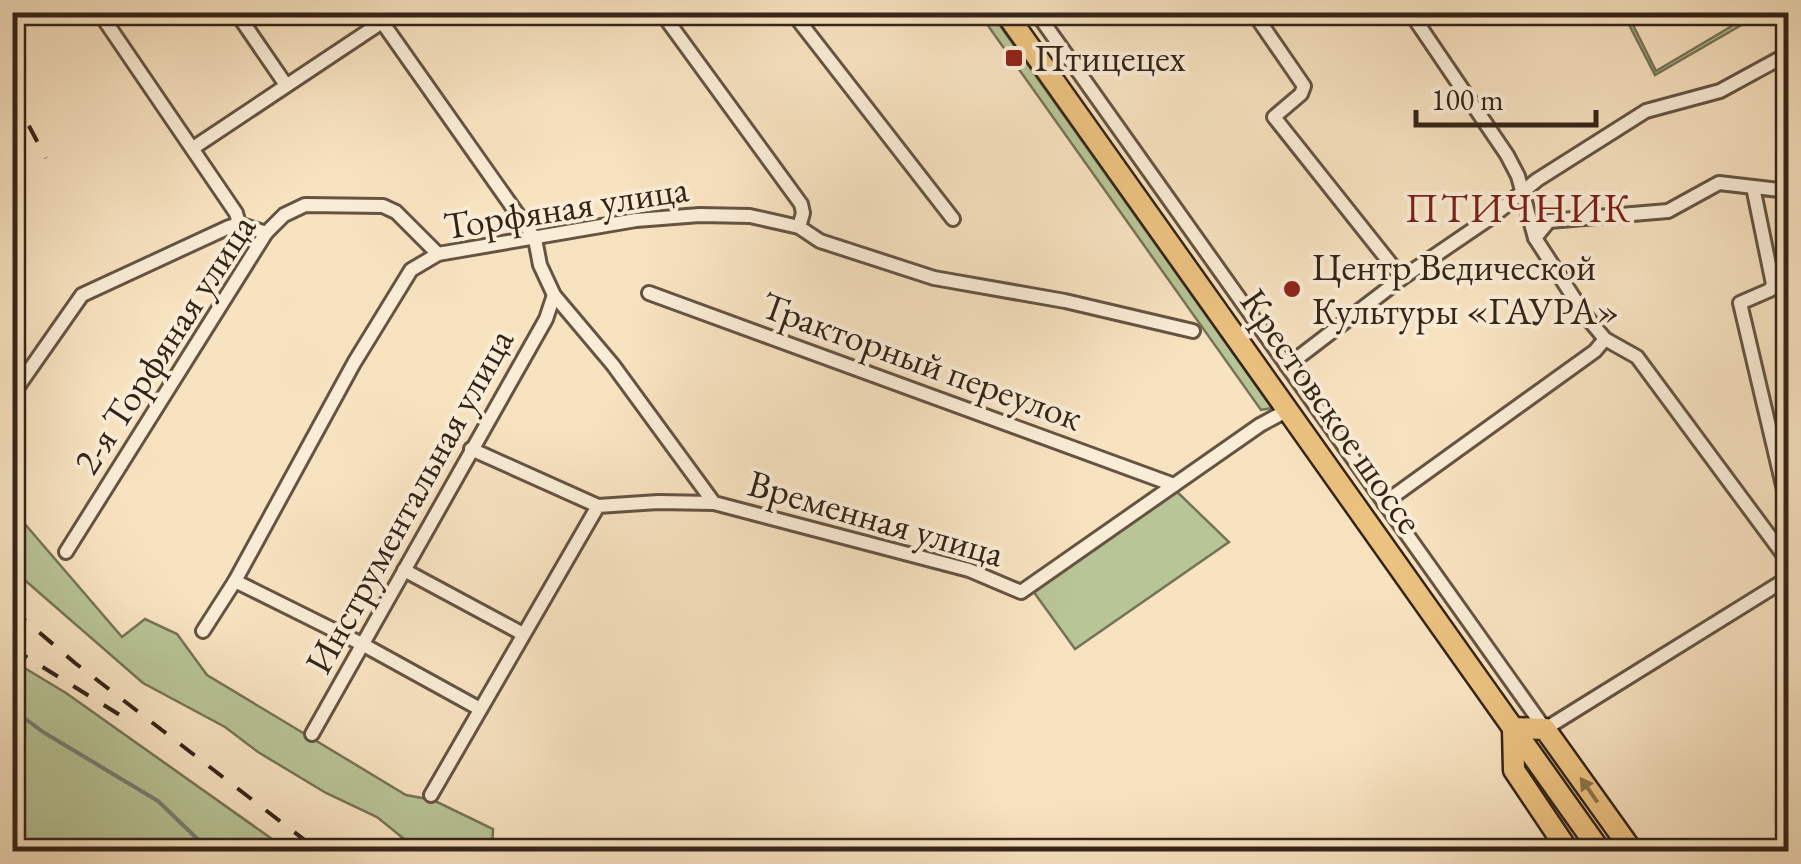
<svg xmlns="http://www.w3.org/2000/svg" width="1801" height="864" viewBox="0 0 1801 864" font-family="'EB Garamond',serif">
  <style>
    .green { fill: #b8c597; stroke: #767458; stroke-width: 2.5 }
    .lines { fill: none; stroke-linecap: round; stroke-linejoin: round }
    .stream { stroke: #738074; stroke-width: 4 }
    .minor-casing { stroke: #655442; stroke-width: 18 }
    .primary-casing { stroke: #342418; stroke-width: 25 }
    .minor { stroke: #faedd7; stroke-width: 12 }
    .primary { stroke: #ecc280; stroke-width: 20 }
    .rail { stroke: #342418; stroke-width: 4; stroke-dasharray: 18 18; stroke-linecap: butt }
    .oneway { fill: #90734c }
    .poi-dot { fill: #8f2418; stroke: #faedd7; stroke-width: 4 }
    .labels { text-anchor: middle; stroke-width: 8; stroke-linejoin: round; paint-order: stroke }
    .poi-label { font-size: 38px; fill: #342418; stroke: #faedd7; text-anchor: start }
    .street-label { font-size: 38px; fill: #342418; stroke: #faedd7 }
    .neighbourhood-label { font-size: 40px; letter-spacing: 2.5px; fill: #7a1f14; stroke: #faedd7 }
  </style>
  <rect width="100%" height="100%" fill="#f8e3c1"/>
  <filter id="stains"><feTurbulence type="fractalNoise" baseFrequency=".002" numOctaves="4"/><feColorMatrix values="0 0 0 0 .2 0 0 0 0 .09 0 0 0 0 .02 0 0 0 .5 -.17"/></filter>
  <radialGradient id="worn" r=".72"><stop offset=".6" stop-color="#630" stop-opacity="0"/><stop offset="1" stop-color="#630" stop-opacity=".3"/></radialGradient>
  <!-- green -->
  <g class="green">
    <path d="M979,13H991L1272,408L1261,410Z"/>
    <path d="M1623,13H1627L1656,71L1754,13H1762L1655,75Z"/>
    <path d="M1171,486L1229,542L1075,649L1028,584Z"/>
    <path d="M12,509L122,637L145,619L177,634L207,675L406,795L433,800L493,829L492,851H419L377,817L326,793L258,752L225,727L143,683L13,570Z"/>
    <path d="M13,661L66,693L289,851H13Z"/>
  </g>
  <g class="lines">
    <!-- stream -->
    <path class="stream" d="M12,709L43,732L158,801L211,852"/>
    <defs>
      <g id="minor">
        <path d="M99,12L236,213L239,224"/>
        <path d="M236,12L286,85"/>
        <path d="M375,12L535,239L540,265L554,295L613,365L714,503L969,570L1021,592L1260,425L1288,410"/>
        <path d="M661,12L801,204L803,213L799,227"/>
        <path d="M792,12L953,219"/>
        <path d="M1036,12L1545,729L1788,578"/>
        <path d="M1253,12L1304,86L1301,94L1274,117L1402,278"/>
        <path d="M1410,12L1507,155L1518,176L1535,238L1585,315L1605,339L1637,357L1788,561"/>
        <path d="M193,148L397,12"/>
        <path d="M1753,187L1773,284L1770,290L1740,303L1788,507"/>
        <path d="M1535,238L1549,221L1668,211L1719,183L1788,191"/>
        <path d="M649,293L1174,485"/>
        <path d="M1287,366L1402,278L1493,216L1537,180L1646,111L1720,91L1788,54"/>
        <path d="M12,395L82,295L229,227L239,224L266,233"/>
        <path d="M471,449L598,506"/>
        <path d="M1384,503L1595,351L1605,339"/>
        <path d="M66,552L266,233L284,215L305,205L383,206L396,212L438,254"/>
        <path d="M404,570L523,634"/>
        <path d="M235,581L362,644L480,709"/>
        <path d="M203,631L235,581L354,363L411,270L438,254L636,220L700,215L750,216L799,227L820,241L934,278L1065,301L1193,331"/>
        <path d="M312,734L546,319L554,295"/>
        <path d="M431,795L598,506L658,502L714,503"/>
      </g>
      <g id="primary">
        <path d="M1005,12L1601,852"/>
        <path d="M1513,728L1545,729L1633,852"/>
        <path d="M1513,728L1514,770L1569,852"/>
      </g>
    </defs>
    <!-- minor casing -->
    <use href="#minor" class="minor-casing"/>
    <!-- primary casing -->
    <use href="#primary" class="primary-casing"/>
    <!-- minor -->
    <use href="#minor" class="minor"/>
    <!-- primary -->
    <use href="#primary" class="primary"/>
    <!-- rail -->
    <g class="rail">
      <path d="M12,94L46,158"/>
      <path d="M12,609L75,663L320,852"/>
      <path d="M12,648L123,717"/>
    </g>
  </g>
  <!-- one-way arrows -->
  <defs><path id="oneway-solid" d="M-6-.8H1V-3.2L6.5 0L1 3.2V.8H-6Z" transform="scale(2.5)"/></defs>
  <use class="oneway" href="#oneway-solid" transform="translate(1589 790) rotate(-125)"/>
  <!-- markers -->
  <g class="poi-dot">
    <rect x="1004" y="48" width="20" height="20" rx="5"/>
    <circle cx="1292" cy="289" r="10"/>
  </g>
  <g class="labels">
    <!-- poi labels -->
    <g class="poi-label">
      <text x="1034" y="71">Птицецех</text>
      <text x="1312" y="280">Центр Ведической<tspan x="1312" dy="44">Культуры «ГАУРА»</tspan></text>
    </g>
    <!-- street labels -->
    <g class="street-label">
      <text transform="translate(566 207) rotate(-9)" y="13">Торфяная улица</text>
      <text transform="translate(164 344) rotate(-57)" y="13">2-я Торфяная улица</text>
      <text transform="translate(922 361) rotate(20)" y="13">Тракторный переулок</text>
      <text transform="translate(1332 411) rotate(55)" y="13">Крестовское шоссе</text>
      <text transform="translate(409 501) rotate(-61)" y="13">Инструментальная улица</text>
      <text transform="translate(876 518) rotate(16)" y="13">Временная улица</text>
    </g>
    <!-- neighbourhood labels -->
    <g class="neighbourhood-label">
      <text x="1519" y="222">ПТИЧНИК</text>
    </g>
  </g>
  <!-- margin -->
  <rect width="1801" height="864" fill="none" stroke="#f8e3c1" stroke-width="50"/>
  <rect x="15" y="15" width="1771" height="834" fill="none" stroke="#342418" stroke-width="5"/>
  <rect x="25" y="25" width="1751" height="814" fill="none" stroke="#342418" stroke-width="2.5"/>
  <!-- scale -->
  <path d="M1416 110v15h180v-15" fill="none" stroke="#342418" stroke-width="5"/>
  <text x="1431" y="110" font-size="30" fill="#342418" stroke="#faedd7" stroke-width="8" paint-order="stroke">100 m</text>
  <rect width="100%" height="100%" filter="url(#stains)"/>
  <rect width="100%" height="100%" fill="url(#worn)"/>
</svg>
